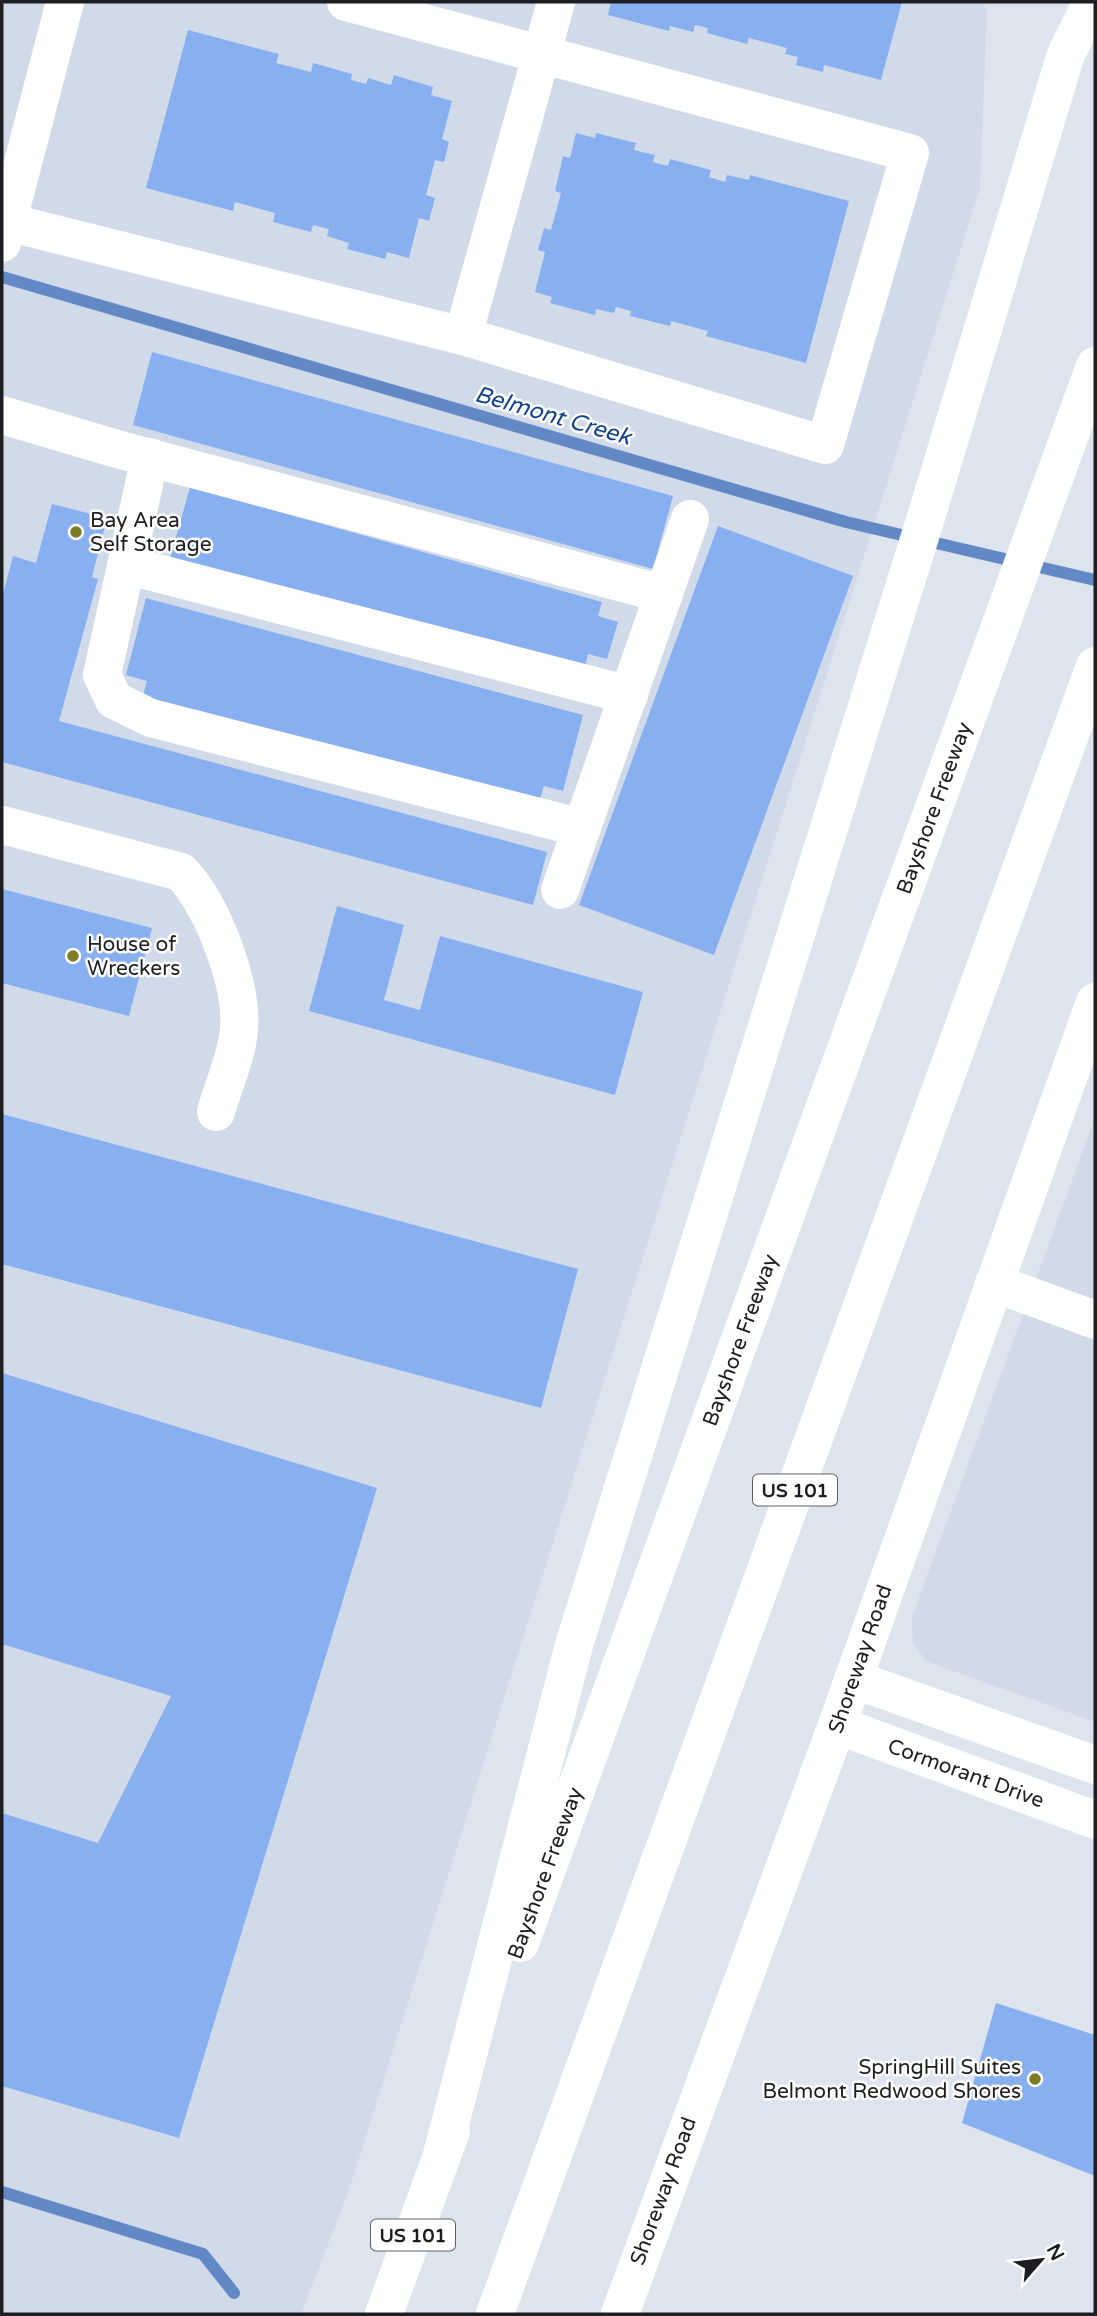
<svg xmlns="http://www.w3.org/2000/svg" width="1097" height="2316" viewBox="0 0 1097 2316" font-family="'Varela Round',sans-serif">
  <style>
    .built { fill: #d0dae9 }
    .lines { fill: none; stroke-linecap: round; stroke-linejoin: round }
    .stream { stroke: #6289c6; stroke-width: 12 }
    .building { fill: #88b0f0 }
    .minor { stroke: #fff; stroke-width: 38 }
    .major { stroke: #fff; stroke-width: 38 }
    .highway { stroke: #fff; stroke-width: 38 }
    .poi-dot { fill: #7d7d25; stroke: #fff; stroke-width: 2.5 }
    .labels { text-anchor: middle; stroke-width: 5; stroke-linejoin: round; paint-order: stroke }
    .shield { fill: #fff; stroke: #606264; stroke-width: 2 }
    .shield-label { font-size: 19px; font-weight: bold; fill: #1c1e22 }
    .poi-label { font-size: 21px; fill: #1c1e22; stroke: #fff; text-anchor: start }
    .street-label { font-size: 21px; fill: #1c1e22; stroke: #fff }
    .water-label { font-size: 23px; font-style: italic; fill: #12428c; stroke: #fff }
  </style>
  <rect width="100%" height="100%" fill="#dee4ed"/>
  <!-- built -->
  <g class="built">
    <path d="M2,2H983L987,11L980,188L348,2193L301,2314H2Z"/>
    <path d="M1095,1118V1722L926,1661L913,1643L912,1617Z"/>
  </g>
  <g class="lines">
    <!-- stream -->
    <g class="stream">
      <path d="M2,277L846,522L1095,580"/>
      <path d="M2,2192L203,2254L234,2293"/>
    </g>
  </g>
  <!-- building -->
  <g class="building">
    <path d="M611,2H902L881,80L824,65L823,72L796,65L798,57L785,54L787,48L749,38L747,44L707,33L708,28L695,25L693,32L670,26L669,31L608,15Z"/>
    <path d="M188,30L279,54L276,63L311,72L313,63L352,74L351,80L366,84L368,78L391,85L394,75L433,87L431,95L452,101L442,139L449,142L444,162L435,160L426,195L435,198L429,221L419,218L409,258L387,252L385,259L347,249L349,243L327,236L329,229L313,225L311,232L273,222L275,213L235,202L233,211L146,188Z"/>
    <path d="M576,133L595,138L596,133L636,143L634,150L655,155L653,162L668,166L670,159L711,170L709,177L725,182L727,175L749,180L750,175L849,201L806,363L706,336L708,331L671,321L670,326L630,316L631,311L616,307L614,313L596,309L595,315L550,303L552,297L535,292L545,252L538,250L544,228L551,230L561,193L555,191L563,156L570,158Z"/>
    <path d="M152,352L673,496L653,569L133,425Z"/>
    <path d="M190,487L602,602L598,616L618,622L607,659L588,654L583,674L170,559Z"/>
    <path d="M52,504L107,518L92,577L98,579L59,721L547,852L533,905L2,762V598L13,556L36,563Z"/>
    <path d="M718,526L853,576L714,955L579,905Z"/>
    <path d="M146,598L583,715L563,791L544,786L540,799L142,699L147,681L126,675Z"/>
    <path d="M2,889L152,928L129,1016L2,983Z"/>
    <path d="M337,906L404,925L384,1000L420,1010L440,936L643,992L615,1095L309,1011Z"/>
    <path d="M2,1114L578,1269L541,1408L2,1264Z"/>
    <path d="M2,1373L377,1488L179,2138L2,2086V1813L98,1843L171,1696L2,1644Z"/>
    <path d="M996,2003L1095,2035V2176L962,2123Z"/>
  </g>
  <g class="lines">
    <!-- minor -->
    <g class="minor">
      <path d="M346,2L910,153L825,445L463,336L556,2"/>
      <path d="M7,222L463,336"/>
      <path d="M2,415L117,449L664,594"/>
      <path d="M150,457L102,675L114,700L151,718L582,828"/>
      <path d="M126,565L629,695"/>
      <path d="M2,825L181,872C212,904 243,984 239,1030C237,1056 223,1086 216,1112"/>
      <path d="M560,890L690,519"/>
      <path d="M994,1283L1095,1320"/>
      <path d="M853,1679L1095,1765"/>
      <path d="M837,1725L1095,1820"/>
      <path d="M620,2314L837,1725L1095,1002"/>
    </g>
    <!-- major -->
    <path class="major" d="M2,243L65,2"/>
    <!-- highway -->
    <g class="highway">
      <path d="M520,1943L1095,366"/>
      <path d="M442,2155L574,1645L927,514L1066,54L1092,2"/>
      <path d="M384,2314L451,2131"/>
      <path d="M495,2314L1095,666"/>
    </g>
  </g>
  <!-- markers -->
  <g class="poi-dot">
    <circle cx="76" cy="532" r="7"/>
    <circle cx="73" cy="956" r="7"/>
    <circle cx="1035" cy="2079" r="7"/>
  </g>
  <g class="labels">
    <!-- shield labels -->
    <g class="shield">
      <rect x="753" y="1474.5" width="84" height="31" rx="5"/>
      <rect x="371" y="2219.5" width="84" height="31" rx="5"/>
    </g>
    <g class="shield-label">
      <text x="795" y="1497">US 101</text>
      <text x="413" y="2242">US 101</text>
    </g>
    <!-- poi labels -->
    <g class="poi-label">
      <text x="90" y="527">Bay Area<tspan x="90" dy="24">Self Storage</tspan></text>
      <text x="87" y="951">House of<tspan x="87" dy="24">Wreckers</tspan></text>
      <text x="1021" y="2074" text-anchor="end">SpringHill Suites<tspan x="1021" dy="24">Belmont Redwood Shores</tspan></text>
    </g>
    <!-- street labels -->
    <g class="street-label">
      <text transform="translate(934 808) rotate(-70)" y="7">Bayshore Freeway</text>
      <text transform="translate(740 1340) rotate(-70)" y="7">Bayshore Freeway</text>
      <text transform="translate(860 1659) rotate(-71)" y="7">Shoreway Road</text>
      <text transform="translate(966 1773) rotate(20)" y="7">Cormorant Drive</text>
      <text transform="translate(545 1873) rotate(-70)" y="7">Bayshore Freeway</text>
      <text transform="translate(663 2191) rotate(-70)" y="7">Shoreway Road</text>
    </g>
    <!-- water labels -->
    <g class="water-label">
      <text transform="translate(553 415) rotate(16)" y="8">Belmont Creek</text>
    </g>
  </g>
  <!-- border -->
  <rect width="1097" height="2316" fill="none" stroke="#1c1e22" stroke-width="7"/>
  <!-- north arrow -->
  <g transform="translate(1041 2260) rotate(62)" stroke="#ffffff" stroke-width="5" paint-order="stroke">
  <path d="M0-5L12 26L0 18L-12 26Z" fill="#1c1e22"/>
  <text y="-10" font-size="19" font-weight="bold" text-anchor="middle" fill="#1c1e22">N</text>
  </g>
</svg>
